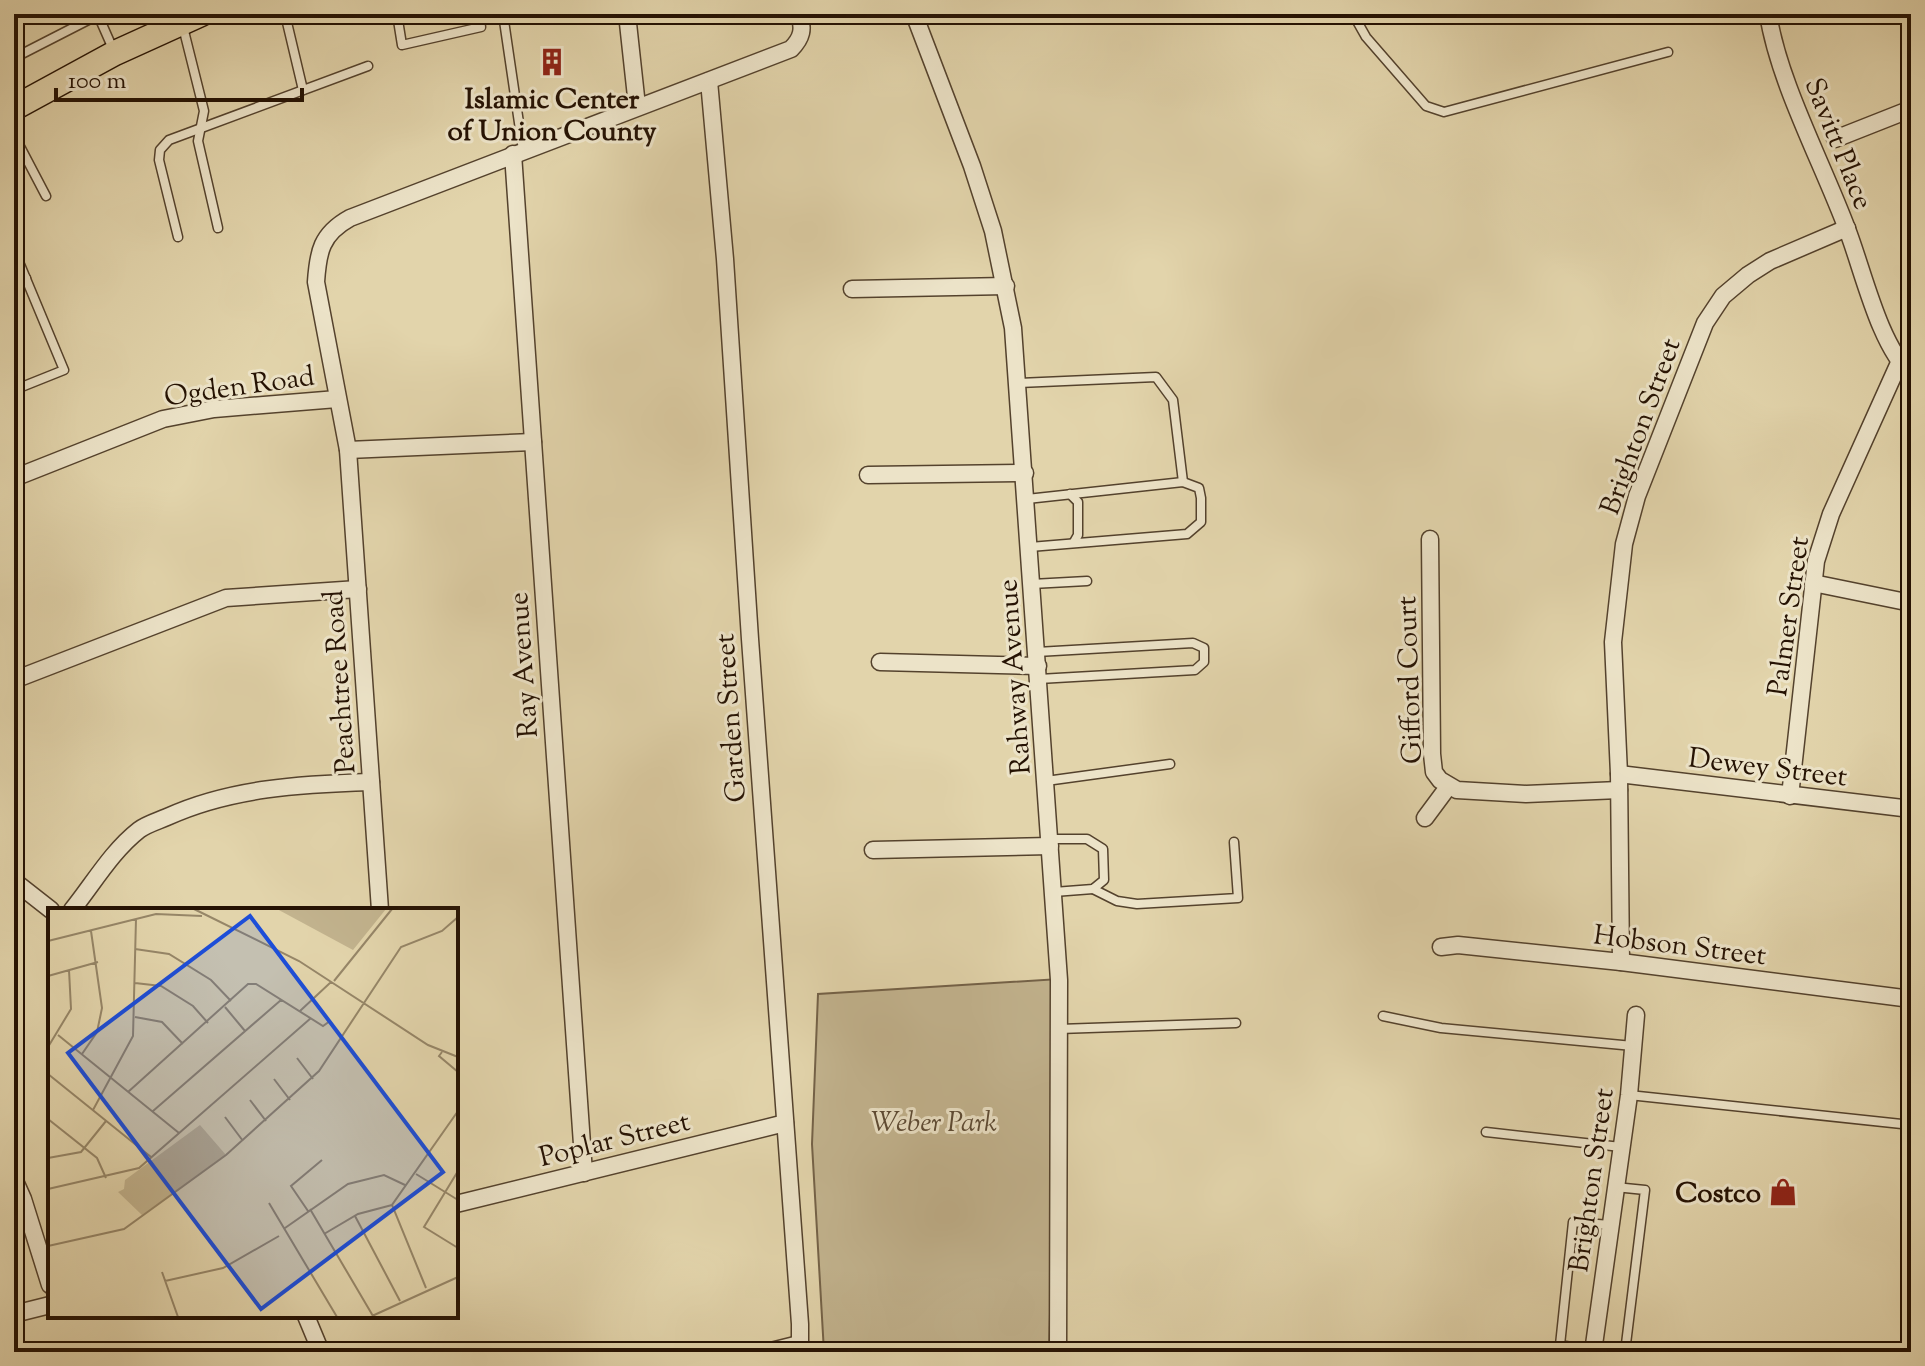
<svg xmlns="http://www.w3.org/2000/svg" width="1925" height="1366" viewBox="0 0 1925 1366" font-family="'Sorts Mill Goudy',serif">
  <style>
    .green { fill: #c2b38e; stroke: #746248; stroke-width: 2 }
    .lines { fill: none; stroke-linecap: round; stroke-linejoin: round }
    .lane-casing { stroke: #54422d; stroke-width: 11 }
    .street-casing { stroke: #54422d; stroke-width: 19 }
    .primary-casing { stroke: #251203; stroke-width: 27 }
    .lane { stroke: #ece3c8; stroke-width: 8 }
    .street { stroke: #ece3c8; stroke-width: 16 }
    .primary { stroke: #e2d4ab; stroke-width: 24 }
    .labels { text-anchor: middle; stroke-width: 6; stroke-linejoin: round; paint-order: stroke }
    .poi-label { font-size: 28px; font-weight: bold; fill: #251203; stroke: #ece3c8 }
    .street-label { font-size: 28px; fill: #251203; stroke: #ece3c8 }
    .park-label { font-size: 28px; font-style: italic; fill: #5c4a34; stroke: #ece3c8 }
    .inset-road { fill: none; stroke: #968668; stroke-width: 2 }
    .view { fill: #1d4ed8; fill-opacity: 0.15; stroke: #1d4ed8; stroke-width: 4 }
    .inset-edge { fill: none; stroke: #251203; stroke-width: 4 }
  </style>
  <rect width="100%" height="100%" fill="#e2d4ab"/>
  <filter id="stains"><feTurbulence type="fractalNoise" baseFrequency=".0025" numOctaves="4"/><feColorMatrix values="0 0 0 0 .2 0 0 0 0 .09 0 0 0 0 .02 0 0 0 .5 -.17"/></filter>
  <radialGradient id="worn" r=".72"><stop offset=".6" stop-color="#630" stop-opacity="0"/><stop offset="1" stop-color="#630" stop-opacity=".3"/></radialGradient>
  <!-- green -->
  <path class="green" d="M1059,979L1049,1352H824L812,1144L818,994Z"/>
  <g class="lines">
    <defs>
      <g id="lane">
        <path d="M285,14L303,90"/>
        <path d="M397,14L402,45L481,27L479,14"/>
        <path d="M503,14L523,150"/>
        <path d="M1353,14L1366,37L1426,106L1444,112L1668,52"/>
        <path d="M183,27L204,111L198,141L218,228"/>
        <path d="M14,58L98,15L113,49"/>
        <path d="M14,78L22,99"/>
        <path d="M14,135L46,196"/>
        <path d="M178,237L159,160L160,150L169,140L368,66"/>
        <path d="M14,250L64,370L14,390"/>
        <path d="M14,283L26,278"/>
        <path d="M1019,383L1156,377L1173,400L1183,482"/>
        <path d="M1070,494L1078,502V535L1074,542"/>
        <path d="M1027,499L1183,482L1199,488L1201,498V522L1187,534L1030,547"/>
        <path d="M1032,584L1087,581"/>
        <path d="M1037,652L1193,643L1204,648V662L1195,670L1039,679"/>
        <path d="M1046,781L1170,764"/>
        <path d="M1050,839H1087L1103,849L1104,880L1093,889L1054,892"/>
        <path d="M1093,889L1117,901L1137,904L1238,898L1234,842"/>
        <path d="M1383,1016L1441,1028L1633,1046"/>
        <path d="M1059,1029L1236,1023"/>
        <path d="M1629,1095L1911,1125"/>
        <path d="M1486,1132L1621,1147"/>
        <path d="M1615,1187L1645,1190L1625,1352"/>
        <path d="M1560,1345L1573,1222L1610,1225"/>
        <path d="M1558,1352L1560,1345L1593,1351"/>
      </g>
      <g id="street">
        <path d="M627,14L637,106"/>
        <path d="M914,14L972,166L993,231L1013,328L1059,980L1058,1352"/>
        <path d="M1768,14C1779,83 1822,162 1847,229C1863,270 1879,345 1911,374"/>
        <path d="M709,81L725,259L750,639L800,1324V1352"/>
        <path d="M1835,139L1911,109"/>
        <path d="M513,154L584,1173"/>
        <path d="M852,289L1006,286"/>
        <path d="M348,450L533,442"/>
        <path d="M868,475L1025,473"/>
        <path d="M14,478L163,419L214,409L337,399"/>
        <path d="M1430,539L1432,754L1434,772L1440,780L1457,790L1526,794L1619,790"/>
        <path d="M1813,583L1911,603"/>
        <path d="M880,662L1038,666"/>
        <path d="M14,680L226,598L358,589"/>
        <path d="M1619,774L1911,809"/>
        <path d="M1790,796L1816,561L1831,514L1899,363"/>
        <path d="M1425,818L1448,787"/>
        <path d="M873,850L1050,846"/>
        <path d="M14,881L51,910"/>
        <path d="M72,910C93,884 112,851 139,830C147,824 158,821 167,817C230,788 302,784 371,782"/>
        <path d="M380,910L348,450L316,282C318,252 321,234 350,218L791,49C802,38 804,29 799,14"/>
        <path d="M1441,947L1458,945L1621,962L1911,999"/>
        <path d="M1621,962L1619,774L1613,642L1624,544L1637,496L1705,323L1723,296L1748,275L1770,261L1847,228"/>
        <path d="M14,1179L23,1199L50,1285"/>
        <path d="M456,1204L785,1123"/>
        <path d="M14,1314L50,1305"/>
        <path d="M306,1316L321,1352"/>
        <path d="M767,1352L799,1344"/>
        <path d="M1593,1352L1629,1095L1636,1015"/>
      </g>
      <path id="primary" d="M14,108L115,53L201,14"/>
    </defs>
    <!-- lane casing -->
    <use href="#lane" class="lane-casing"/>
    <!-- street casing -->
    <use href="#street" class="street-casing"/>
    <!-- primary casing -->
    <use href="#primary" class="primary-casing"/>
    <!-- lane -->
    <use href="#lane" class="lane"/>
    <!-- street -->
    <use href="#street" class="street"/>
    <!-- primary -->
    <use href="#primary" class="primary"/>
  </g>
  <!-- icons -->
  <defs>
    <symbol id="building-bare" viewBox="-9 -9 18 18"><path d="M-4-6H4V6H1V3H-1V6H-4ZM-2.5-4.3h1.7v1.8h-1.7ZM.8-4.3h1.7v1.8H.8ZM-2.5-1h1.7V.8h-1.7ZM.8-1h1.7V.8H.8Z" fill="#8f2418" stroke="#ece3c8" stroke-width="2.5" paint-order="stroke"/></symbol>
    <symbol id="shop-bare" viewBox="-9 -9 18 18"><path d="M-5-2.5h2.3a2.7 3.5 0 0 1 5.4 0H5L5.5 6h-11ZM-1.5-2.5h3a1.5 2.3 0 0 0-3 0Z" fill="#8f2418" stroke="#ece3c8" stroke-width="2.5" paint-order="stroke"/></symbol>
  </defs>
  <g fill-rule="evenodd">
    <use href="#building-bare" x="532" y="42" width="40" height="40"/>
    <use href="#shop-bare" x="1763" y="1172" width="40" height="40"/>
  </g>
  <g class="labels">
    <!-- poi labels -->
    <g class="poi-label">
      <text x="552" y="108">Islamic Center<tspan x="552" dy="32">of Union County</tspan></text>
      <text x="1761" y="1202" text-anchor="end">Costco</text>
    </g>
    <!-- street labels -->
    <g class="street-label">
      <text transform="translate(1840 143) rotate(68)" y="10">Savitt Place</text>
      <text transform="translate(239 385) rotate(-8)" y="10">Ogden Road</text>
      <text transform="translate(1639 426) rotate(-70)" y="10">Brighton Street</text>
      <text transform="translate(1787 616) rotate(-82)" y="10">Palmer Street</text>
      <text transform="translate(522 665) rotate(-94)" y="10">Ray Avenue</text>
      <text transform="translate(1013 677) rotate(-94)" y="10">Rahway Avenue</text>
      <text transform="translate(1408 680) rotate(-92)" y="10">Gifford Court</text>
      <text transform="translate(338 682) rotate(-94)" y="10">Peachtree Road</text>
      <text transform="translate(729 718) rotate(-94)" y="10">Garden Street</text>
      <text transform="translate(1768 766) rotate(7)" y="10">Dewey Street</text>
      <text transform="translate(1680 944) rotate(7)" y="10">Hobson Street</text>
      <text transform="translate(614 1138) rotate(-14)" y="10">Poplar Street</text>
      <text transform="translate(1590 1180) rotate(-82)" y="10">Brighton Street</text>
    </g>
    <!-- park labels -->
    <g class="park-label">
      <text x="934" y="1131">Weber Park</text>
    </g>
  </g>
  <!-- overview -->
  <g transform="translate(48 908)">
    <rect width="410" height="410" fill="#e2d4ab"/>
    <path d="M229,1H338L305,42ZM152,217L178,247L94,307L70,284L76,281L77,272Z" fill="#c2b38e"/>
    <path class="inset-road" d="M146,1L251,53L380,137L410,149M0,33L108,6L154,8M87,41L121,46L163,72L183,93M0,68L50,54M286,73L344,1M87,75L113,78L145,98L160,115M177,99L197,123M252,103L283,74M87,109L114,114L135,136M10,127L131,225M0,139L23,101L21,62M394,144L391,148L410,164M34,146L49,124L54,100L43,23M249,150L265,171M0,166L103,249M226,171L242,192M80,184L200,76H208L275,118L282,113M202,192L218,213M45,202L85,128L88,11M105,203L233,92M177,209L195,233M0,211L49,250L58,270M0,250L33,244L58,213M410,263L376,319L410,340M368,266L410,292M0,281L91,260L263,110M221,295L289,409M262,301L325,408M260,303L243,278L274,252M307,308L352,393M237,320L300,276L336,267L357,277M276,326L310,306L344,297M0,338L76,321L178,247L271,163L353,39L394,23L410,9M114,364L130,409M117,373L175,360L231,328M378,380L344,297L410,203M324,408L410,369"/>
    <path class="view" d="M202,8L395,264L213,401L20,145Z"/>
    <rect width="410" height="410" class="inset-edge"/>
  </g>
  <!-- margin -->
  <rect width="1925" height="1366" fill="none" stroke="#e2d4ab" stroke-width="48"/>
  <rect x="16" y="16" width="1893" height="1334" fill="none" stroke="#251203" stroke-width="4"/>
  <rect x="24" y="24" width="1877" height="1318" fill="none" stroke="#251203" stroke-width="2"/>
  <!-- scale -->
  <path d="M56 88v12h246v-12" fill="none" stroke="#251203" stroke-width="4"/>
  <text x="68" y="88" font-size="24" fill="#251203" stroke="#ece3c8" stroke-width="6" paint-order="stroke">100 m</text>
  <rect width="100%" height="100%" filter="url(#stains)"/>
  <rect width="100%" height="100%" fill="url(#worn)"/>
</svg>
